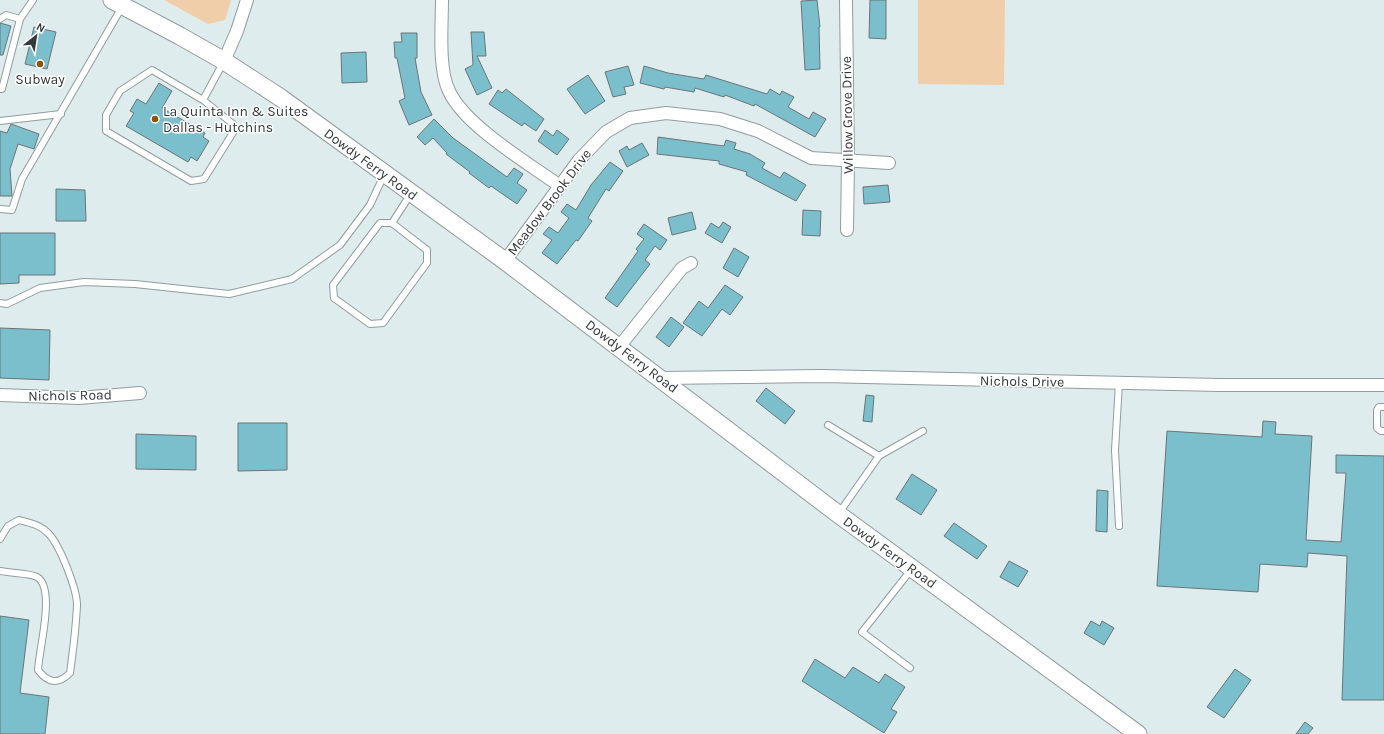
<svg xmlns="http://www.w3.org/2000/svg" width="1384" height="734" viewBox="0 0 1384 734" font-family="Karla,sans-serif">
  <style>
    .green { fill: #efcea9 }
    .building { fill: #7cbfcc; stroke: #697577 }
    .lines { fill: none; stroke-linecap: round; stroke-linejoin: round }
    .lane-casing { stroke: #909d9f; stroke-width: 8 }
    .street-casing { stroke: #909d9f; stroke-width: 14 }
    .secondary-casing { stroke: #909d9f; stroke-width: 19 }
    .lane { stroke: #fff; stroke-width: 6 }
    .street { stroke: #fff; stroke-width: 12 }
    .secondary { stroke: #fff; stroke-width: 17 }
    .poi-dot { fill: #850; stroke: #fff; stroke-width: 1.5 }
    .labels { text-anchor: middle; stroke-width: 3; stroke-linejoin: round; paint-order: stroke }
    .poi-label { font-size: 14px; fill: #33393a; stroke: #fff }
    .street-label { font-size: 14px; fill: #33393a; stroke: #fff }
  </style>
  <rect width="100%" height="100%" fill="#dfecee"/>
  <!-- green -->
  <g class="green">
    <path d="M164,0H231L225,20L208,24Z"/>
    <path d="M918,0H1005L1004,85L918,84Z"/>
  </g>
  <!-- building -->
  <g class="building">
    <path d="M817,0L820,27H819L820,69L805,70L801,1Z"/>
    <path d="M870,0H886V39L869,38Z"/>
    <path d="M0,23L11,26L3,55H0Z"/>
    <path d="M34,27L56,32L47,69L25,64Z"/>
    <path d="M471,32H484L486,56H477L492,88L477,95L465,69L473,65Z"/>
    <path d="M401,33H417V58H415L421,92L432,115L409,125L399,101L405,98L397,58H395L394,42H402Z"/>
    <path d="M366,52L367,82L342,83L341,53Z"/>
    <path d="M628,66L634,85L624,87L626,94L613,97L605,72Z"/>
    <path d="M644,66L668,73L704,79L706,75L767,94L770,89L780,95L782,91L794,97L788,107L809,119L813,112L826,119L815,137L755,104L754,106L725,95L724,97L695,88L694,92L665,87L664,89L640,83Z"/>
    <path d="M588,75L605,101L585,114L567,89Z"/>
    <path d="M159,83L172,91L162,108L205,133L203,137L209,141L197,161L191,157L188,162L126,126L134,113L130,111L137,99L146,104Z"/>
    <path d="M506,89L544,119L536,131L524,123L522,126L489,104L498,90L502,93Z"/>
    <path d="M434,119L453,138L507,177L514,168L523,174L517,183L527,190L517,204L491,186L489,188L469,173L470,172L446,154L447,153L433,138L425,145L417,137Z"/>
    <path d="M11,124L39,134L34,149L18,144L10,169L12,196H0V131L7,133Z"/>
    <path d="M545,130L553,136L557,130L569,139L557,155L538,141Z"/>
    <path d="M658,137L724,146L726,140L736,143L734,149L750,154L765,163L762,168L780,178L784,172L806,185L796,201L746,175L747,172L719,164V161L657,154Z"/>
    <path d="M642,143L649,155L627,167L619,151L627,146L629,150Z"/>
    <path d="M610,162L623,171L609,191L606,189L588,218L592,221L578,241L576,240L557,264L542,253L552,240L543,234L549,227L558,233L569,218L561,212L567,204L576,210L591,185Z"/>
    <path d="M888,185L890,202L864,204L863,187Z"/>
    <path d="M56,189L85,190L86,221H56Z"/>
    <path d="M803,210L821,211L820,236L802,235Z"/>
    <path d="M692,212L696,229L672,235L668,218Z"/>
    <path d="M723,222L731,227L722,243L705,233L711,223L719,228Z"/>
    <path d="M644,224L667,240L660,250L655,246L645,260L650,264L617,307L605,298L638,251L636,249L644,239L637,234Z"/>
    <path d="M0,233H55V275H19V283L0,284Z"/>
    <path d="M734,248L749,257L738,277L723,268Z"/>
    <path d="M725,285L743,297L730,315L722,309L702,336L683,323L699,301L708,308Z"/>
    <path d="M671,317L684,327L669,347L656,337Z"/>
    <path d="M0,328L50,330L49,380L0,378Z"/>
    <path d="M766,388L795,411L785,424L756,401Z"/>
    <path d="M866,395L874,396L872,422L863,421Z"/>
    <path d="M1263,421L1276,422L1275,434L1312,436L1306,540L1341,542L1346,473H1336V455L1384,456V700H1342L1347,556L1308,553L1307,567L1260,564L1258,592L1157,586L1167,431L1262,437Z"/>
    <path d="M238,423H287V470L238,471Z"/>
    <path d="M136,434L196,436V470L136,469Z"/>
    <path d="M912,474L937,490L921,515L896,499Z"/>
    <path d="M1097,490L1108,491L1107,532L1096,531Z"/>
    <path d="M954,523L987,546L977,559L944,536Z"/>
    <path d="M1009,561L1028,571L1018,587L1000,577Z"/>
    <path d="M0,616L29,620L20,693L49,697L45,734H0Z"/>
    <path d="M1091,621L1100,626L1102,621L1114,628L1104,645L1084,633Z"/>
    <path d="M815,659L845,678L853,667L879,683L885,674L905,687L891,709L897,712L884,733L802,681Z"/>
    <path d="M1235,669L1251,680L1224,718L1207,707Z"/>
    <path d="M1305,722L1313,728L1308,734H1296Z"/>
  </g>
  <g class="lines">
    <defs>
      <g id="lane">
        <path d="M0,19L6,15L20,19"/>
        <path d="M0,89H2L20,19L33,0"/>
        <path d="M203,100L152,70L120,91L106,115V131L191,181L204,179L234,131L233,124L203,100L223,63"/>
        <path d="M0,121L61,114"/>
        <path d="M0,209L12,210L22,179L122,7"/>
        <path d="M392,223L427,250V263L383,323L370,324L334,298L333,285L380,223H392L410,195"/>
        <path d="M0,303L7,304L40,288L84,282L135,284L229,294L292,279L340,245L370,205L384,175"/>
        <path d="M1119,383L1115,450L1119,526"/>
        <path d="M1384,407H1379L1377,410V428L1381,431H1384"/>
        <path d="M828,425L879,456"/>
        <path d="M839,513L879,456L923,431"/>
        <path d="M0,539L8,526L19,520C31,523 41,525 49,534C60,546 77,589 77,605C76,628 73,651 70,673C58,685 48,683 38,670C39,649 56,588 37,577C30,573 9,573 0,571"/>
        <path d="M910,668L862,632L911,570"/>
      </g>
      <g id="street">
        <path d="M442,0C442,25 438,69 449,91C465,126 528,163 560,186"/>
        <path d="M846,0L848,160L847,230"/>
        <path d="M224,61L237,31L247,0"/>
        <path d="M505,261L579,160L606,132L630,118L666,113L720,119L758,131L811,158L889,163"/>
        <path d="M619,347L682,268L691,263"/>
        <path d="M661,378L822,376L1219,385H1384"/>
        <path d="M0,395L79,398L140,393"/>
      </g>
      <path id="secondary" d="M112,0L180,36L224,61L281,98L505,261L838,514L1138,734"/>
    </defs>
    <!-- lane casing -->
    <use href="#lane" class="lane-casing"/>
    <!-- street casing -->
    <use href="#street" class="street-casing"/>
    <!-- secondary casing -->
    <use href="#secondary" class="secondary-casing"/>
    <!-- lane -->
    <use href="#lane" class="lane"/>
    <!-- street -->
    <use href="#street" class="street"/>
    <!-- secondary -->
    <use href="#secondary" class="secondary"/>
  </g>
  <!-- markers -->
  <g class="poi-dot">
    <circle cx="40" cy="64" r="4"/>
    <circle cx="155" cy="119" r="4"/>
  </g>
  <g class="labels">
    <!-- poi labels -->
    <g class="poi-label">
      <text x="40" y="84">Subway</text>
      <text x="163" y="116" text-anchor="start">La Quinta Inn &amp; Suites<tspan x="163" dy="16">Dallas - Hutchins</tspan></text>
    </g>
    <!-- street labels -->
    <g class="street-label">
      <text transform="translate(847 115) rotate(-91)" y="5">Willow Grove Drive</text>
      <text transform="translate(371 164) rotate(36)" y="5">Dowdy Ferry Road</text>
      <text transform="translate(549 202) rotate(-53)" y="5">Meadow Brook Drive</text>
      <text transform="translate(632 356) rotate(37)" y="5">Dowdy Ferry Road</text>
      <text transform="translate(1022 381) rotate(1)" y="5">Nichols Drive</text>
      <text transform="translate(70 395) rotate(-1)" y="5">Nichols Road</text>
      <text transform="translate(890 552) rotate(36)" y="5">Dowdy Ferry Road</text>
    </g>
  </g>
  <!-- north arrow -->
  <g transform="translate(36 36) rotate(30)" stroke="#ffffff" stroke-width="3" paint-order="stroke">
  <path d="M0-3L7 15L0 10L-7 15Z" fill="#33393a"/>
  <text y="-6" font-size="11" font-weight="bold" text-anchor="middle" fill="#33393a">N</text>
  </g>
</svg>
